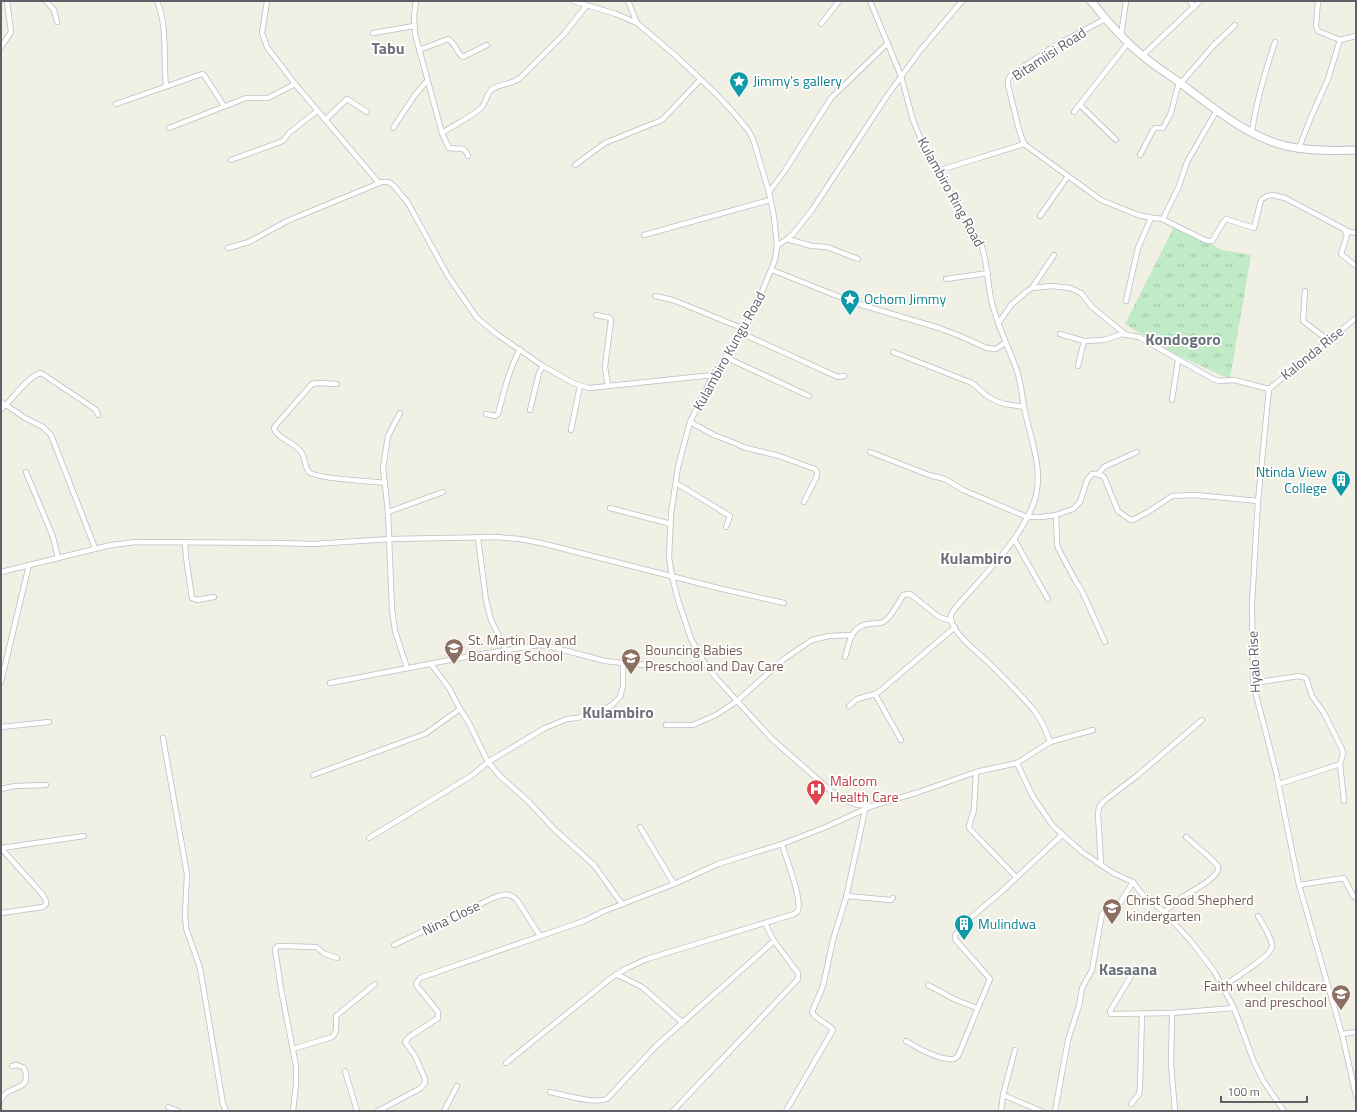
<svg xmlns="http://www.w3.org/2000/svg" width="1357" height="1112" viewBox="0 0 1357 1112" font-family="'Titillium Web',sans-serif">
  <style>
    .park { fill: url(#park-tufts) }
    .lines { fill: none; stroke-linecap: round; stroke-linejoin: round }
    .street-casing { stroke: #bdbec5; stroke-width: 6 }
    .secondary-casing { stroke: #bec0c8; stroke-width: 9 }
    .street { stroke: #fff; stroke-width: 4.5 }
    .secondary { stroke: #fff; stroke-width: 7 }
    .labels { text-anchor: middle; stroke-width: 3.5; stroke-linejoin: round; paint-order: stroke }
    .street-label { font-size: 14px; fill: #5d6067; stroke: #fff }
    .culture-label { font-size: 14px; fill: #0d838f; stroke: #fff; text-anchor: start }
    .education-label { font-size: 14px; fill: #785e54; stroke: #fff; text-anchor: start }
    .health-label { font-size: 14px; fill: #be3a42; stroke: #fff; text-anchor: start }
    .quarter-label { font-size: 16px; font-weight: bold; fill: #6e727a; stroke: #fff }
  </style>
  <defs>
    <pattern id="park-tufts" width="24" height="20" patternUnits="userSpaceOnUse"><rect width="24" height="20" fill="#c0ebc6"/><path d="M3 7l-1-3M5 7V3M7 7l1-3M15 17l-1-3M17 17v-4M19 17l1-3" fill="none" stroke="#9fc2a5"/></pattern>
  </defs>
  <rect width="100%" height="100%" fill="#f1f0e5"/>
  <!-- park -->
  <path class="park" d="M1175,225L1222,250L1251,255L1230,379L1177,355L1125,324Z"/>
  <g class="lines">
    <defs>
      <g id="street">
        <path d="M46,1L54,10L57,22"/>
        <path d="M157,1C168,27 163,58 166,86"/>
        <path d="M267,1L262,33L267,47L295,84L379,183"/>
        <path d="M416,1L414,16L415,34L442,133L449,148C459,150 464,145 468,156"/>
        <path d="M573,1L616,14L637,23L676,56L715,93L733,112L748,130L753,139L769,192L774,217L777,246L775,260L757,304L744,329L713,375L690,422L678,467L671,514L669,558L672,576L678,600L691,639L705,664L717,679L772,739L831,791L844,800L857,805L872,806"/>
        <path d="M628,1L637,23"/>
        <path d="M1190,1L1193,6"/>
        <path d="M1318,1L1316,26L1318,31L1340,40L1356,36"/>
        <path d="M1105,19L1053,47L1010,76L1008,80V85L1019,130L1024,144L1101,200L1138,215L1147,217L1162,219L1207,241H1212L1224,221L1226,219L1254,228L1261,200L1267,196L1273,195L1285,198L1344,229L1347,235L1341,254L1356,266"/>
        <path d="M821,24L839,1"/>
        <path d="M373,33L414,26"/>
        <path d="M1121,36L1126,1"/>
        <path d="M1,47L11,32L7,1"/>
        <path d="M419,50L448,39C456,43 456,53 463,57L487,45"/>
        <path d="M1142,56L1200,1"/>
        <path d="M1181,83L1213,46L1235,25"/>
        <path d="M116,104L202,74L204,75L224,106"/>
        <path d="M1080,105L1116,140"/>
        <path d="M1074,112L1128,43"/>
        <path d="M325,120L347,99L367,112"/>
        <path d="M169,128L246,98H268L295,84"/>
        <path d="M393,128L415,95L427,81"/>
        <path d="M1252,132C1256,101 1265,72 1275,42"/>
        <path d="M442,133C454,125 469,118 480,109C486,104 486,95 491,90C500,83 512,85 520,78L564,34L587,5"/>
        <path d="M1299,148L1311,117L1328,79L1340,40"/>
        <path d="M1140,155L1153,130L1155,128H1163L1171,113L1179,82"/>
        <path d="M231,160L283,141L289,133L317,111"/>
        <path d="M575,165L605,143L662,120L700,80"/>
        <path d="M937,171L1024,144"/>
        <path d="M769,192L784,172L831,98L888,43"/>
        <path d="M1040,216L1068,176"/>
        <path d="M1163,219L1179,186L1187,162L1217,110"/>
        <path d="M1346,231L1356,233"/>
        <path d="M644,235L770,200"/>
        <path d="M787,239L812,246L827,247L858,259"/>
        <path d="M777,246L787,239L793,234L812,210L887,96L919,52L962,1"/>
        <path d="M228,248L249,242L287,221L382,182H389L394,186L408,203L448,276L477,318L498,335L543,366L573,383L589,388L713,375"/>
        <path d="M772,270L855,303L939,328L960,336L987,348L996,349L1005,343"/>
        <path d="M946,279L988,273"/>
        <path d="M1032,288L1054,255"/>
        <path d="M1305,291L1303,321L1329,341"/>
        <path d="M655,296L673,300L744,329"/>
        <path d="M1126,301L1138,248L1151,218"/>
        <path d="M596,315L610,318L611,320L605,367L608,386"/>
        <path d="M998,324L1011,305L1026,292L1032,288L1052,286L1070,288L1081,293L1092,307L1125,334"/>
        <path d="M741,333L838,377L844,376"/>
        <path d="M1060,334L1084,341"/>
        <path d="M893,352L972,383L987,396L996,401L1005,404L1024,407"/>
        <path d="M725,357L809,396"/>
        <path d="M1078,366L1084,341L1104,340L1122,334L1139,337L1213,379L1219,381L1234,380L1269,389"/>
        <path d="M337,384L317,383L312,384L276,425L274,428L275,431C281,440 295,443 301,452C306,458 304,467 309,472C316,479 372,481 385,483"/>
        <path d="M1269,389L1258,501L1252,604L1253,683L1276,772L1299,885L1342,1034L1356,1096"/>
        <path d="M1269,389L1356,318"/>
        <path d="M1172,400L1178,360"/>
        <path d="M1,402L6,405C14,396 30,375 41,373L89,405L96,410L98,415"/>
        <path d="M1,409L6,405L25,418L43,427L51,435L95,548"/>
        <path d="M530,410L539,373L543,366"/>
        <path d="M400,413L388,436L383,468L388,512L392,609L395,631L407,668"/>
        <path d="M486,414L495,416L498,414C504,391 509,370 520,349"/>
        <path d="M690,422L714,435L737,444L743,447L779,456L815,469L817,472V476L804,502"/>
        <path d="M571,430L580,386"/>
        <path d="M870,452L929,475L945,479L963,490L1027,517H1042L1056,515L1073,509L1080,502L1087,480L1092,474C1097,473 1100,474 1104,477L1118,511L1129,519L1133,520L1148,512L1172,496L1195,495L1258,501"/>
        <path d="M26,472L53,537L58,558"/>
        <path d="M1098,474L1104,467L1137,452"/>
        <path d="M676,483L730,516L726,527"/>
        <path d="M610,508L671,524"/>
        <path d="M388,512L443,492"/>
        <path d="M1056,515L1057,543L1058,548L1075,580L1082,591L1105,642"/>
        <path d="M478,538L486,600L491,620L506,651"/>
        <path d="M1014,539L1048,599"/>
        <path d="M185,543L186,557L192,598L197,600L214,597"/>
        <path d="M1,572L111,545L136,542L278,543L314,544L390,539L496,537L520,539L541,543L718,588L784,603"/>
        <path d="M845,657C850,642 850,627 868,624C873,623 879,624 883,622C890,619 899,602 903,595L910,594L939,617L951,621"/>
        <path d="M431,664L449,688L460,709L469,723L488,762L501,777L528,801L555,830L594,865L622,904"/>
        <path d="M1,682L29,565"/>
        <path d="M330,683L476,655L539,645L548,646L605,661L623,663L671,667L705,664"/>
        <path d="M1253,683L1299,676L1306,678L1312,696L1324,713L1342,749L1343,754L1340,764L1344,801"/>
        <path d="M875,694L901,740"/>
        <path d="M849,706L857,699L875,694L880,691L955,627"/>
        <path d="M666,725H693L716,715L737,701L784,659L812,640L829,636L852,635"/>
        <path d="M1,727L49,722"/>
        <path d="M163,738L187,874L185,914L186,928L200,968L223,1104L226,1111"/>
        <path d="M1050,742L1093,730"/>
        <path d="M1017,763L1033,797L1053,826L1082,852L1113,873L1133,882L1142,894L1164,912L1190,940L1214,971L1234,1008L1254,1062L1264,1082L1284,1111"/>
        <path d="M976,772L974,810L969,826L970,829L1016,877"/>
        <path d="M313,775L425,734L460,709"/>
        <path d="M1279,784L1340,764"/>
        <path d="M1,789L15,786L46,785"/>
        <path d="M640,827L674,884"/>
        <path d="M369,838L471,776L488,762L545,728L567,719L577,718L602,710L612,705L620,697L623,686V663"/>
        <path d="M1,848L43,895L46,901V904L43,907L1,913"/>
        <path d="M2,848L84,836"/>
        <path d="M1101,865L1098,814L1099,807L1104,801L1138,775L1202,720"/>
        <path d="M1299,885L1344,878L1353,896L1356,898"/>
        <path d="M846,896L891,900L893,898"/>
        <path d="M1164,912C1170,907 1175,902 1181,898C1188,893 1221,877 1218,867C1216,861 1192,843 1186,837"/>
        <path d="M394,945L493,898C503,894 509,892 517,900L540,936"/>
        <path d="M616,974L642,987L682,1022"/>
        <path d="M1131,976L1110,1011L1111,1014L1172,1013L1234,1008"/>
        <path d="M928,985L956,1000L977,1008"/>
        <path d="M1223,986C1232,980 1270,957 1272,947C1273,940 1262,923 1258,916"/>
        <path d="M1172,1013L1171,1065L1175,1111"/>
        <path d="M1342,1034L1356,1032"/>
        <path d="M906,1041C918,1048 940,1061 954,1059L958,1056L990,979L955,939V935L968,920L1001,892L1062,835"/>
        <path d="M293,1049L332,1037C338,1032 336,1023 336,1016L375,984"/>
        <path d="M506,1063L611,978L627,968L647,959L794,914L798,911C802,897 786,859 782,844"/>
        <path d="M345,1071L357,1111"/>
        <path d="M550,1092C565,1095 593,1104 607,1099L656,1046L774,941"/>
        <path d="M1003,1095L1041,1111"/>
        <path d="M1,1100C6,1084 34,1093 24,1068L17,1065L12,1066"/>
        <path d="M1131,1104L1139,1094L1140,1086L1142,1014"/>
        <path d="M168,1107L178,1111"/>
        <path d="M293,1111L296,1084V1066L281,989L275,949L278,946L316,947L325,954L337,958"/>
        <path d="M378,1111L421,1088L425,1083V1079L415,1056L405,1042L409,1037L438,1018V1012L417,986L416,984L420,978L584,921L602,912L674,884L718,864L782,844L826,827L872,806L916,793L976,772L1017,763L1050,742C1046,730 1041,719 1033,709C1019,693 1003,677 988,662C977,652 955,635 951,620C950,617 951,614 953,611C981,577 1018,545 1034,502C1045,471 1030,438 1024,407C1022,395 1021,383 1017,371C1009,348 998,327 992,303C987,283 988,263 981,244L937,171L925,150L913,120L901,76L870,1"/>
        <path d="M444,1111L457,1086"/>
        <path d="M673,1111L798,979V973L774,941L765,923"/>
        <path d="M786,1111L833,1030C828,1023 816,1020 812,1012L823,986L833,940L846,898L865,810"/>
        <path d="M1001,1111L1003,1095L1015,1050"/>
        <path d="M1055,1111L1068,1040L1079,1006L1082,988L1092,970L1102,914L1106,910L1120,903L1133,882"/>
      </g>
      <path id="secondary" d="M1091,1C1107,21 1123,40 1143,56C1157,68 1173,77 1187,88C1217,111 1249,137 1286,146C1309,151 1333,151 1356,150"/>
    </defs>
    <!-- street casing -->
    <use href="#street" class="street-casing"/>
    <!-- secondary casing -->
    <use href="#secondary" class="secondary-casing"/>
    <!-- street -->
    <use href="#street" class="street"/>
    <!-- secondary -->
    <use href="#secondary" class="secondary"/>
  </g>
  <!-- icons -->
  <defs>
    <symbol id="sight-pin" viewBox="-11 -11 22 30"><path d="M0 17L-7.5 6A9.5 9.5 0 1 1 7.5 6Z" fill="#0f9aa8" stroke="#fff"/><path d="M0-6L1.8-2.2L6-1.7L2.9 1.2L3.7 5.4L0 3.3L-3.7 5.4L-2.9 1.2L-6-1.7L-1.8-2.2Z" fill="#fff"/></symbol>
    <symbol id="building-pin" viewBox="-11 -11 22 30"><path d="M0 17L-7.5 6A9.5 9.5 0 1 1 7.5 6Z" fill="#0f9aa8" stroke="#fff"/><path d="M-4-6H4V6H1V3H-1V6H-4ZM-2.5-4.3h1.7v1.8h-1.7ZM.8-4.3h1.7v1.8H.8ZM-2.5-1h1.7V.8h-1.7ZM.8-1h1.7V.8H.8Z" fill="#fff"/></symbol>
    <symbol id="school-pin" viewBox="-11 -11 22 30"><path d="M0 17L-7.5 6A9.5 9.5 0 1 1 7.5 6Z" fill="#8d6e63" stroke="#fff"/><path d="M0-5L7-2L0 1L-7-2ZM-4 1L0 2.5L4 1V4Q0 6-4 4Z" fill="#fff"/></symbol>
    <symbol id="hospital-pin" viewBox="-11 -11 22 30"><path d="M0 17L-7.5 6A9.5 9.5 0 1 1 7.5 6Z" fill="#e0444e" stroke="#fff"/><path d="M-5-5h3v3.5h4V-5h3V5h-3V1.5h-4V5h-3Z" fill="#fff"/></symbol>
  </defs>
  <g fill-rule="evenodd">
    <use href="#sight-pin" x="728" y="70" width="22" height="30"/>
    <use href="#sight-pin" x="839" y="288" width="22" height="30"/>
    <use href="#building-pin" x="1330" y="469" width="22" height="30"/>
    <use href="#school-pin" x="443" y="637" width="22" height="30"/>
    <use href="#school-pin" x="620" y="647" width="22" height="30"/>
    <use href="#hospital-pin" x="805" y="778" width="22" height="30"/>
    <use href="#school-pin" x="1101" y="897" width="22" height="30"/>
    <use href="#building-pin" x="953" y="913" width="22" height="30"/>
    <use href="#school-pin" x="1330" y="983" width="22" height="30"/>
  </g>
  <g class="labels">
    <!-- street labels -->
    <g class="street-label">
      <text transform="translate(1049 54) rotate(-33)" y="5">Bitamiisi Road</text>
      <text transform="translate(951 192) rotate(61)" y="5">Kulambiro Ring Road</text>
      <text transform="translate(729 351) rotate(-61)" y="5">Kulambiro Kungu Road</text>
      <text transform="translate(1312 353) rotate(-39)" y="5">Kalonda Rise</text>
      <text transform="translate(1254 662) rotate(-93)" y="5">Hyalo Rise</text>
      <text transform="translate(451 918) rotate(-26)" y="5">Nina Close</text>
    </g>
    <!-- culture labels -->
    <g class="culture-label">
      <text x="753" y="86">Jimmy's gallery</text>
      <text x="864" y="304">Ochom Jimmy</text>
      <text x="1327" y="477" text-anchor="end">Ntinda View<tspan x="1327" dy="16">College</tspan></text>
      <text x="978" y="929">Mulindwa</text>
    </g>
    <!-- education labels -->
    <g class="education-label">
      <text x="468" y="645">St. Martin Day and<tspan x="468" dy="16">Boarding School</tspan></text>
      <text x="645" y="655">Bouncing Babies<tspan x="645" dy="16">Preschool and Day Care</tspan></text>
      <text x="1126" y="905">Christ Good Shepherd<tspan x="1126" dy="16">kindergarten</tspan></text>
      <text x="1327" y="991" text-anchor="end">Faith wheel childcare<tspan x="1327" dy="16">and preschool</tspan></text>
    </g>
    <!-- health labels -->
    <g class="health-label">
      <text x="830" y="786">Malcom<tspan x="830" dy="16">Health Care</tspan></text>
    </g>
    <!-- quarter labels -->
    <g class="quarter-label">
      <text x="388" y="54">Tabu</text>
      <text x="1183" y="345">Kondogoro</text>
      <text x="976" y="564">Kulambiro</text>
      <text x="618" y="718">Kulambiro</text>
      <text x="1128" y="975">Kasaana</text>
    </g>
  </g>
  <!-- border -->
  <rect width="1357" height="1112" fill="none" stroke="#5d6067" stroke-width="4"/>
  <!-- scale -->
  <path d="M1221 1096v6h86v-6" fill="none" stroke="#5d6067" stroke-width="2"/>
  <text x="1227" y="1096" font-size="12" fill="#5d6067" stroke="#ffffff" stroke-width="3" paint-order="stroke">100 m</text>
</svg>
